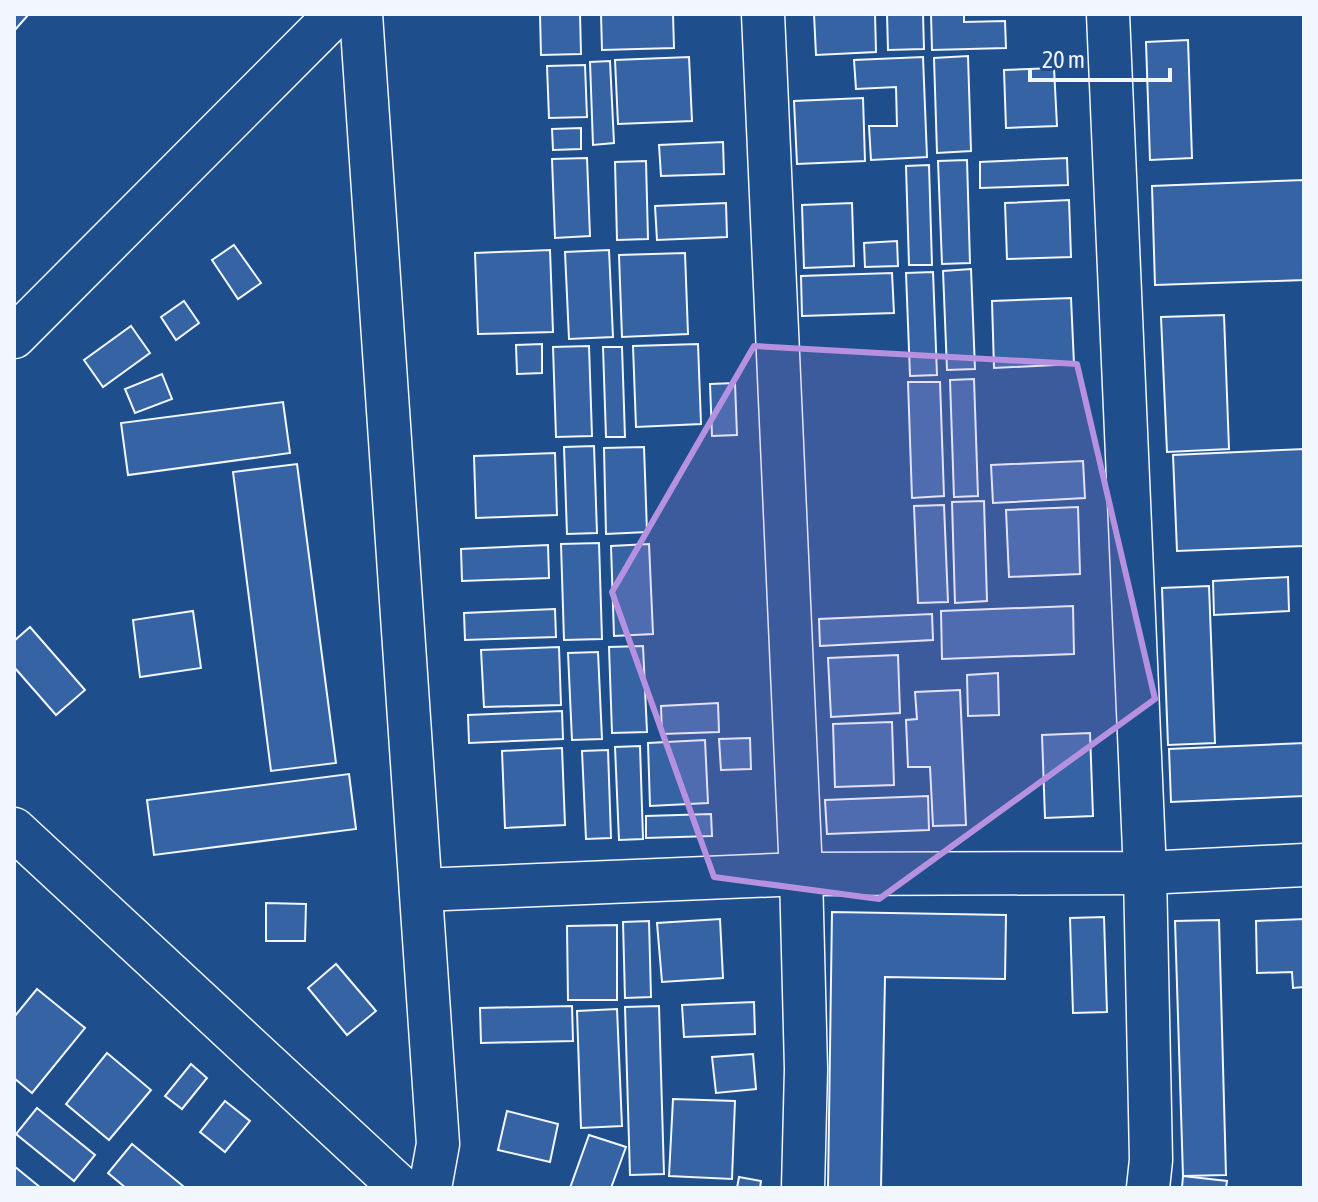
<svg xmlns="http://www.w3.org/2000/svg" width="1318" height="1202" viewBox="0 0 1318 1202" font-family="'Asap Condensed',sans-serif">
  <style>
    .building { fill: #3563a3; stroke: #f2f6ff; stroke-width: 2 }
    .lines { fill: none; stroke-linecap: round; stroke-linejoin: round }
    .street-casing { stroke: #f2f6ff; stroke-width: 45 }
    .street { stroke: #1f4e8c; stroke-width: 42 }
    .marked { fill: #b691df; fill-opacity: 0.2; stroke: #b691df; stroke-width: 6; stroke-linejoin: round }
  </style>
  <rect width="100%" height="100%" fill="#1f4e8c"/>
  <!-- building -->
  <g class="building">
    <path d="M14,14H29L14,31Z"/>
    <path d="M540,14H580L581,54L541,55Z"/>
    <path d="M601,14H673L674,48L602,50Z"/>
    <path d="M814,14H875L876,52L816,55Z"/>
    <path d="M887,14H923L924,49L888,50Z"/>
    <path d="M931,14H964V22L1005,21L1006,48L932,50Z"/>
    <path d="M1188,40L1192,158L1150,160L1146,42Z"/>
    <path d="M968,56L971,151L937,153L934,58Z"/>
    <path d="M689,57L692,121L618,124L615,60Z"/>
    <path d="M923,57L927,157L871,160L869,126H897L896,87L856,89L854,60Z"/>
    <path d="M610,61L614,143L593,145L590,62Z"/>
    <path d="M585,65L587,117L549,118L547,66Z"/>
    <path d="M1054,68L1057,126L1006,128L1004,70Z"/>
    <path d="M863,98L865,161L797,164L794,101Z"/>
    <path d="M581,128V149L553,150L552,129Z"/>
    <path d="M723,142L724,174L661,176L659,145Z"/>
    <path d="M587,158L590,236L555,238L552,159Z"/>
    <path d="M1067,158L1068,185L980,188V162Z"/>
    <path d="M967,160L970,263L942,264L938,161Z"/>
    <path d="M646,161L648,239L617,240L615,162Z"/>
    <path d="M929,165L932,265H909L906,166Z"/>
    <path d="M1304,180V280L1155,285L1152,186Z"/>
    <path d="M1069,200L1071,257L1007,259L1005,203Z"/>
    <path d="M726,203L727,237L657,240L655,206Z"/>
    <path d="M852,203L854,266L804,268L802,205Z"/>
    <path d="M897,241L898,266L865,267L864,243Z"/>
    <path d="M234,245L261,283L238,299L212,260Z"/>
    <path d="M550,250L553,332L478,334L475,253Z"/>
    <path d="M609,250L613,337L569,339L565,252Z"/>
    <path d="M685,253L688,334L622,337L619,255Z"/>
    <path d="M971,269L975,369L947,370L943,271Z"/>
    <path d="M933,272L937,375L910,376L906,273Z"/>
    <path d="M892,273L894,313L802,316L801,276Z"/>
    <path d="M1071,298L1074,364L994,368L992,301Z"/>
    <path d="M184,301L199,323L176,340L161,317Z"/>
    <path d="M1224,315L1229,449L1167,452L1161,317Z"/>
    <path d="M131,326L150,353L103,387L84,360Z"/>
    <path d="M542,344V373L517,374L516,345Z"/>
    <path d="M698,344L701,424L636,427L633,346Z"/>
    <path d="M589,346L592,436L556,437L553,347Z"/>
    <path d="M603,347H622L625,437H606Z"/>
    <path d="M162,374L172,399L135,413L125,389Z"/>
    <path d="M974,379L978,496L954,497L950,380Z"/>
    <path d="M908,382H940L944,496L912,498Z"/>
    <path d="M735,383L737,435L712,436L710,384Z"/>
    <path d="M283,402L290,453L128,475L121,423Z"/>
    <path d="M594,446L597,533L567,534L564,447Z"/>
    <path d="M644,447L647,532L606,534L604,448Z"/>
    <path d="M1304,449V546L1177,551L1173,455Z"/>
    <path d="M555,453L557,515L476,518L474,456Z"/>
    <path d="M1083,461L1085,498L993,503L991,465Z"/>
    <path d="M297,464L336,763L271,771L233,472Z"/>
    <path d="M984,501L987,601L955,603L952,502Z"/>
    <path d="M944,505L948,602L918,603L914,506Z"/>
    <path d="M1078,507L1080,574L1009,577L1006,510Z"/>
    <path d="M599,543L602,639L564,640L561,544Z"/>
    <path d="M649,544L653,634L614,636L611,546Z"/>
    <path d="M548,545L549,578L462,581L461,549Z"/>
    <path d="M1288,577L1289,611L1214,615L1213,581Z"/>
    <path d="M1209,586L1215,743L1168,745L1162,588Z"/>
    <path d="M1073,606L1074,654L942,659L941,611Z"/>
    <path d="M555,609L556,637L465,640L464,613Z"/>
    <path d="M193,611L201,668L140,677L133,620Z"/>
    <path d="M932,614L933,640L820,646L819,619Z"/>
    <path d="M30,627L85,690L56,715L14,667V641Z"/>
    <path d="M643,646L647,732L612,733L609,647Z"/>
    <path d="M559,647L561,705L484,707L481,650Z"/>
    <path d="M598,652L602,739L572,740L568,653Z"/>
    <path d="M898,655L900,713L831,717L828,658Z"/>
    <path d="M998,673L999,715L968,716L967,675Z"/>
    <path d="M960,690L966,825L933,826L930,767H908L906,720L917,719L915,692Z"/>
    <path d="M718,703L719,732L662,734L661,706Z"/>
    <path d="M562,711L563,739L469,743L468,715Z"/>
    <path d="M892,722L894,785L835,787L833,724Z"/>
    <path d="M1090,733L1093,816L1045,818L1042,735Z"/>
    <path d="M750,738L751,769L721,770L719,739Z"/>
    <path d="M705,740L708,803L650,806L648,743Z"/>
    <path d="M1304,743V796L1171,802L1169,749Z"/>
    <path d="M640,746L643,839L619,840L615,747Z"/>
    <path d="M562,748L565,825L505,828L502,751Z"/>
    <path d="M608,750L611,838L586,839L582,751Z"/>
    <path d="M349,774L356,829L154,855L147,800Z"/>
    <path d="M928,796L929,830L827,834L825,800Z"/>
    <path d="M711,814L712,836L646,838V816Z"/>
    <path d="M266,903L306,904L305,941H266Z"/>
    <path d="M832,912L1006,915L1005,979L885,977L881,1188H828Z"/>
    <path d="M1104,917L1107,1012L1073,1013L1070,918Z"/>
    <path d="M720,919L723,978L662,982L657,923Z"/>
    <path d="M1304,919V987L1293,988L1292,972L1257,973L1256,921Z"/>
    <path d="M1219,920L1226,1175L1183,1176L1175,921Z"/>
    <path d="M649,921L651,997L625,998L623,922Z"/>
    <path d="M617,925V1000H568L567,926Z"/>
    <path d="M336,964L376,1011L347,1035L308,988Z"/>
    <path d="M37,989L85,1028L32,1093L14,1078V1017Z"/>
    <path d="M754,1002L755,1034L684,1037L682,1005Z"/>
    <path d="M572,1006L573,1041L481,1043L480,1008Z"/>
    <path d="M659,1006L664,1174L630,1175L625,1007Z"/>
    <path d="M617,1009L622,1126L581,1128L577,1011Z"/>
    <path d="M107,1053L151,1090L109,1140L66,1104Z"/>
    <path d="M753,1054L756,1089L716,1093L712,1057Z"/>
    <path d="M191,1064L207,1078L182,1109L165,1096Z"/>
    <path d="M673,1099L735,1101L732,1179L669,1176Z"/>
    <path d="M225,1101L250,1121L225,1152L200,1132Z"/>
    <path d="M37,1108L95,1155L74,1181L16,1134Z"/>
    <path d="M507,1111L558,1124L550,1162L498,1150Z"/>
    <path d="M589,1135L626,1147L611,1188H570Z"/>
    <path d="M132,1144L183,1186L181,1188H126L108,1173Z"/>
    <path d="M14,1166L41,1188H14Z"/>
    <path d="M1183,1176L1227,1181L1226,1188H1182Z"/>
    <path d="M739,1177L761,1181L760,1188H737Z"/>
  </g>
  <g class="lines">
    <defs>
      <g id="street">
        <path d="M361,14L438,1144L430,1188"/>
        <path d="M763,14L801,874L806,1069L803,1188"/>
        <path d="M1108,14L1145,873L1151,1160L1148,1188"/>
        <path d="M14,337L336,14"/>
        <path d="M14,829L401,1188"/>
        <path d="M421,890L801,874L1145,873L1304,865"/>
      </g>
    </defs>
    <!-- street casing -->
    <use href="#street" class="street-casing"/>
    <!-- street -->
    <use href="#street" class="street"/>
  </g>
  <!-- marked area -->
  <path class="marked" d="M754,346L1077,364L1155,699L879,899L714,877L612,592Z"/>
  <!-- border -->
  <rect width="1318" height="1202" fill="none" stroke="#f2f6ff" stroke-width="32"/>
  <!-- scale -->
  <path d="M1030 68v12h140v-12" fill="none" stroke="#f2f6ff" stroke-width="4"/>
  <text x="1042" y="68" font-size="24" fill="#f2f6ff" stroke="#1f4e8c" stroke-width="6" paint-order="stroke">20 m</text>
</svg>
